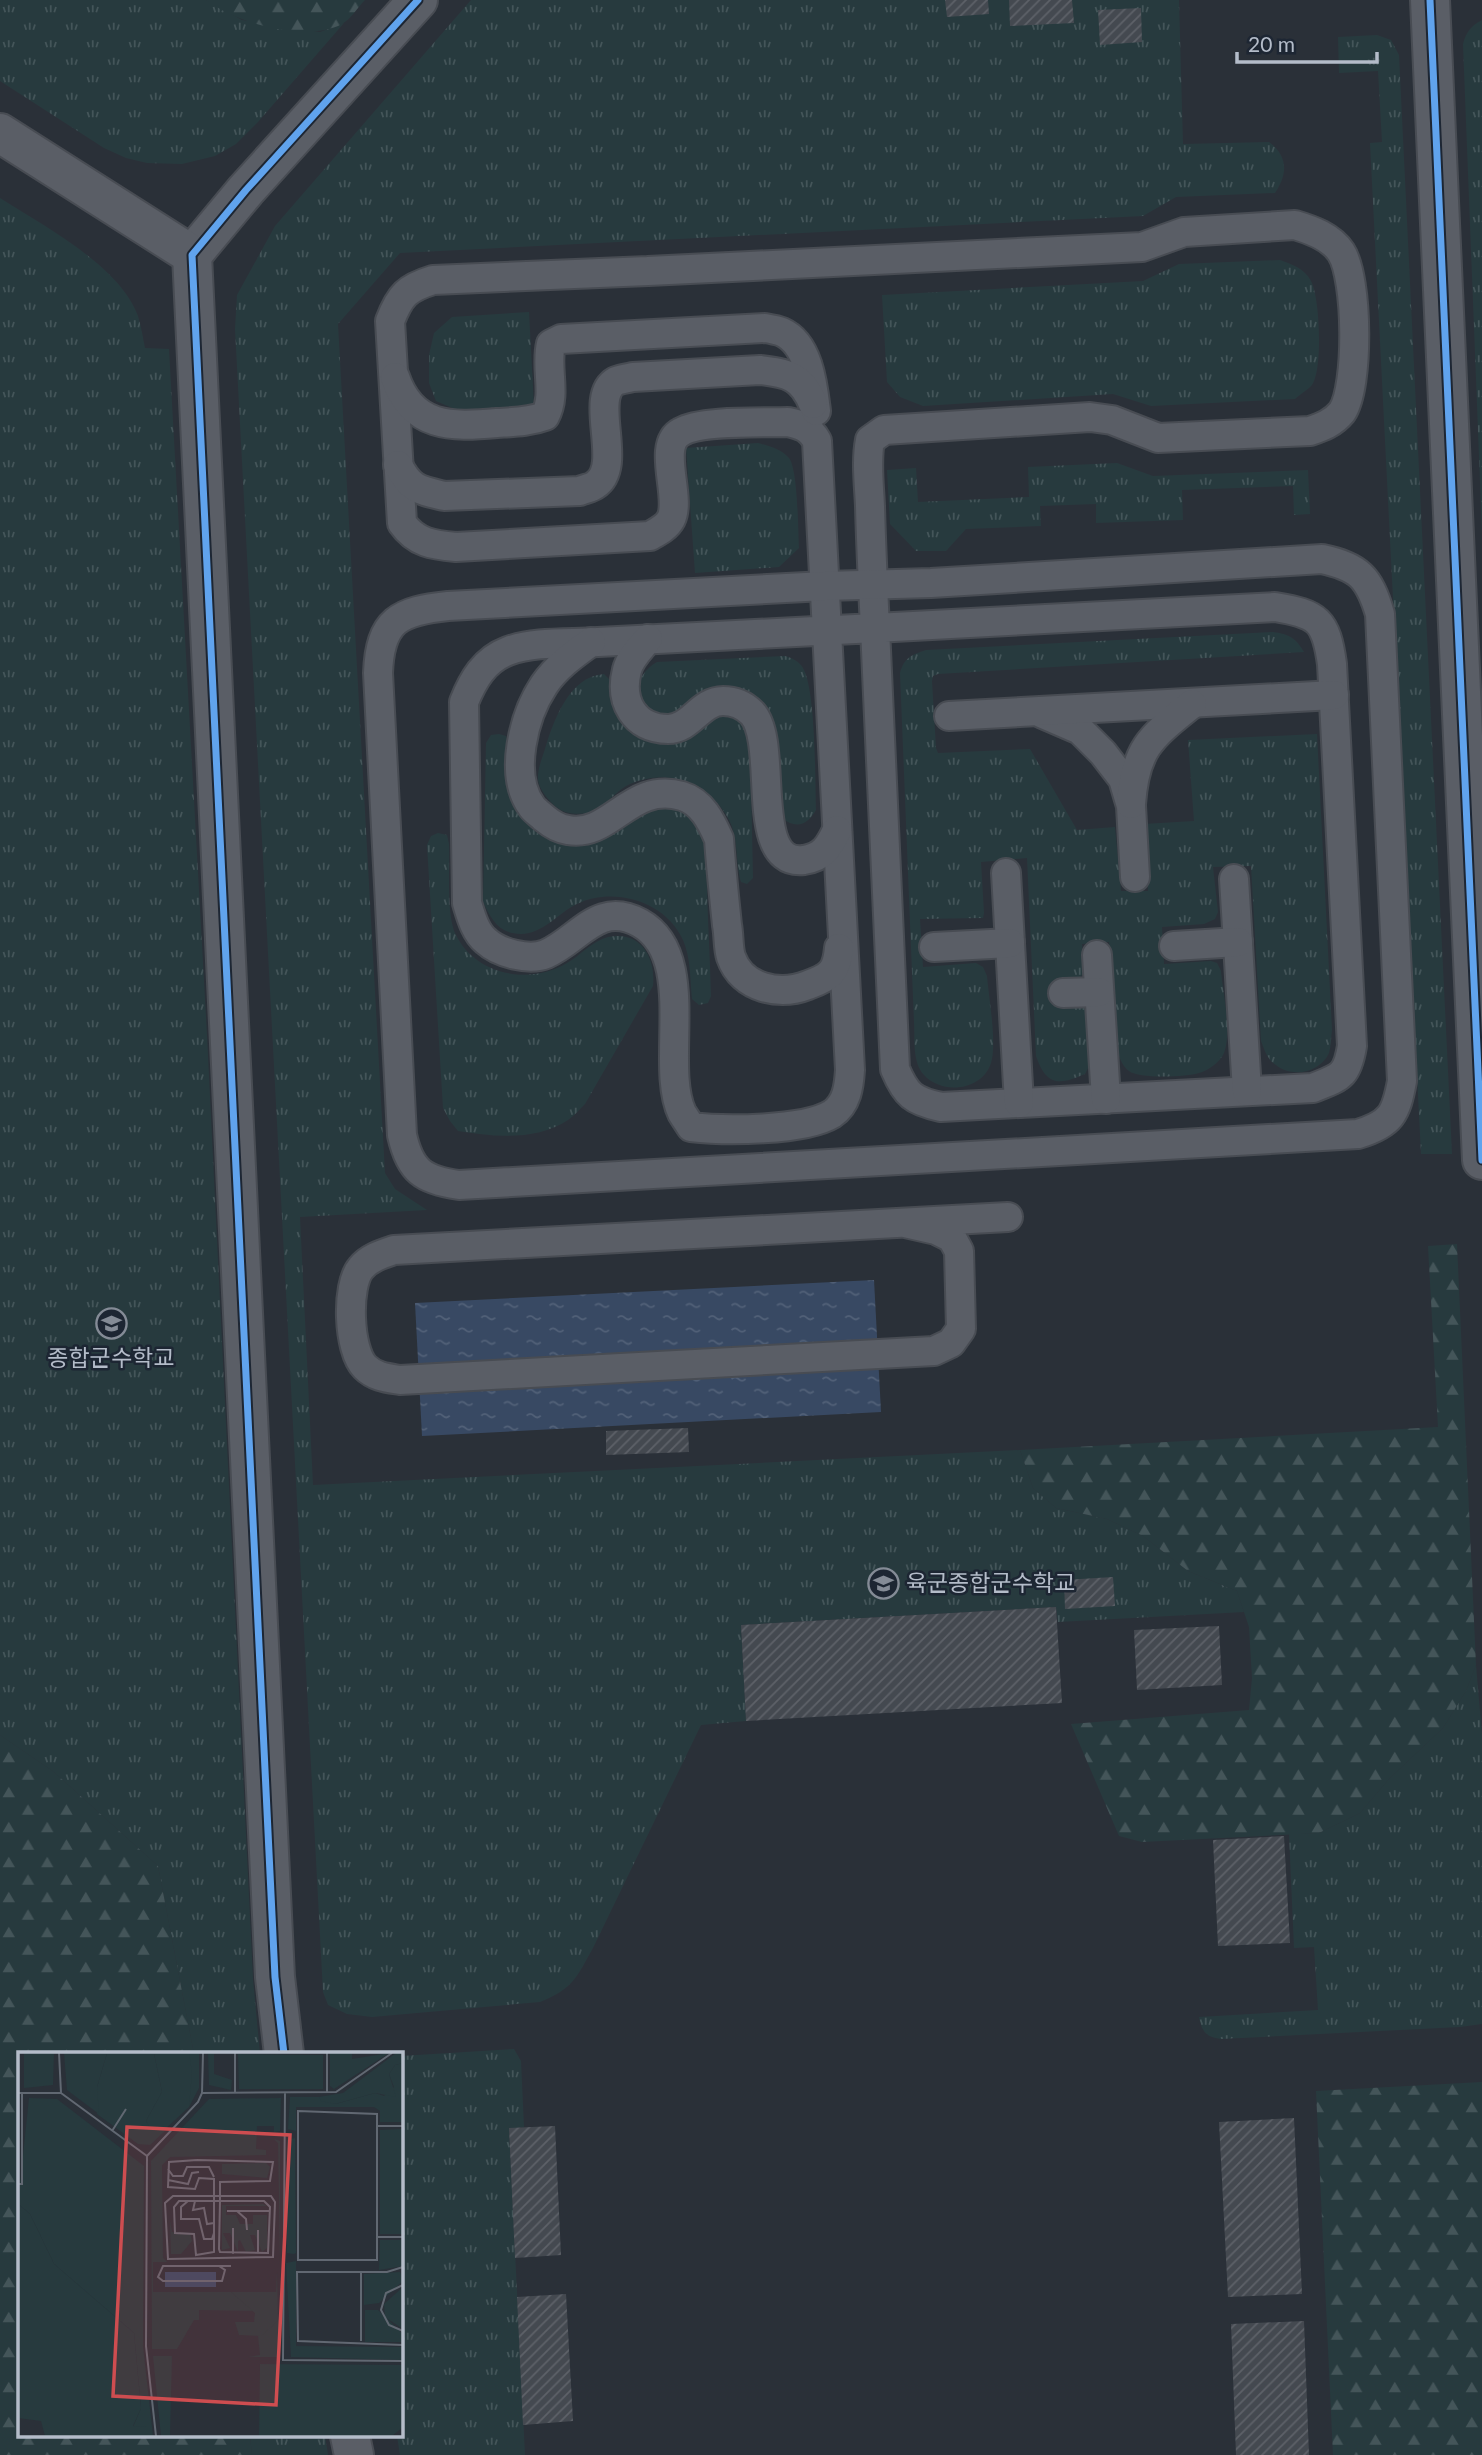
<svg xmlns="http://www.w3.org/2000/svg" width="1482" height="2455" viewBox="0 0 1482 2455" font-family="Lato,'Noto Sans KR',sans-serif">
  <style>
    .grass { fill: url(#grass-tufts) }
    .forest { fill: url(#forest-firs) }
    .water { fill: url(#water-ripples) }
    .building { fill: url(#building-hatch) }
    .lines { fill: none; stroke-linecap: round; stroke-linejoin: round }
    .service-casing { stroke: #484c53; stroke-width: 32 }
    .minor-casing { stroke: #484c53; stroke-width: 42 }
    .tertiary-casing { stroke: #484c53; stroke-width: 42 }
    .service { stroke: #5a5e66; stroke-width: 28 }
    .minor { stroke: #5a5e66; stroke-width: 38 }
    .tertiary { stroke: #5a5e66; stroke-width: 38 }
    .cycleway-casing { stroke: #1d2633; stroke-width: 11 }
    .cycleway { stroke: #60a3ed; stroke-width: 7 }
    .labels { text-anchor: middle; stroke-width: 5; stroke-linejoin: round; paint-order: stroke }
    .poi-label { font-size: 23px; fill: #b4bcc9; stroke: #1d2633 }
    .inset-road { fill: none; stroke: #616872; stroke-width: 2 }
    .view { fill: #ce4d50; fill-opacity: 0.15; stroke: #ce4d50; stroke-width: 3.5 }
    .inset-edge { fill: none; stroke: #b4bcc9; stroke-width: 3.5 }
  </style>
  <defs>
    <pattern id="grass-tufts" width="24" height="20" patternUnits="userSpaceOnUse" patternTransform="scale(1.75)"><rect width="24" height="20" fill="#273a3e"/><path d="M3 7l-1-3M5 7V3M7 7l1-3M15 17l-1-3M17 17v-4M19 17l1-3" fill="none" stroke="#445559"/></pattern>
    <pattern id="forest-firs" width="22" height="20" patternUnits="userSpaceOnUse" patternTransform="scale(1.75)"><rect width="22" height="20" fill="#273a3e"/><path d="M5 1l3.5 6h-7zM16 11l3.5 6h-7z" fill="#445559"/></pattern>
    <pattern id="water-ripples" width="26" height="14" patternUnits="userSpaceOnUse" patternTransform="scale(1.75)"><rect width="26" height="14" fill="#384963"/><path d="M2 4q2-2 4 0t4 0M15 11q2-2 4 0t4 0" fill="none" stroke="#526178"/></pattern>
    <pattern id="building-hatch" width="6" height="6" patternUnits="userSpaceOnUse" patternTransform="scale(1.75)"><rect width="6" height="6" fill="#444950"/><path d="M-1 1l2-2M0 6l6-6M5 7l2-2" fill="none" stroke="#5d6168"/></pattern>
  </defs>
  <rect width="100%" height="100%" fill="#2a3038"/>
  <!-- grass -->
  <g class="grass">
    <path d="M0,0H206L242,20L320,32L344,23L258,122L236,144L215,156L182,164L147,163L126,158L104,148L0,81Z"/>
    <path d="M471,0H1179L1183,144L1269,142C1288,156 1288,174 1275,193L1176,197L1143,216L400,253L338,324L385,1173L395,1189L427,1210L300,1217L313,1485L1020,1450L1033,1488L1056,1508L1107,1519L1143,1536L1188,1571L1237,1591L1244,1612L1058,1622L1056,1607L741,1625L746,1721L701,1725L593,1948C576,1978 574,1988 540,2002L372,2017L347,2014L328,2005L323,1992L235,329L237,295L275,226Z"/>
    <path d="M1482,20V533L1463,44C1466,32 1471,26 1482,20Z"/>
    <path d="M1377,35L1391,40L1399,55L1452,1154H1421L1370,143L1382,142L1378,71L1339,73L1338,37Z"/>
    <path d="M0,198C44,226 120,266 138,316C141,326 143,338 145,348L169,349L207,1035L253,1979L260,2054H194L158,1866L54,1772L0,1735Z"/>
    <path d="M1280,260C1293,265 1304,268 1311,281C1320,298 1323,369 1312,385C1308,390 1300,394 1295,399L1151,406L1113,394L923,406L900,397L887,382L882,295L1143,281L1179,264Z"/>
    <path d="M529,312L534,406L457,410L436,401L429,383V355L434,333L452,317Z"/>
    <path d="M758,443C769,446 781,449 789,458C798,470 798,530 799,548L779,567L695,573L686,448Z"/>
    <path d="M1117,463L1153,476L1308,470L1310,514L1294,515L1293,486L1182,490L1183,520L1096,523V504L1040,506L1041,526L966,529L946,551H916L890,524L887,470L916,468L918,502L1029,497L1028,467Z"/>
    <path d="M1273,632C1289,634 1296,638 1304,652L938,674L933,676L932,681L936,748L938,753L1030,749L1077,830L1115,827L1121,891H1148L1144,824L1194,821L1188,740L1317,734L1332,1030C1331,1037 1331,1046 1329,1053C1320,1073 1292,1078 1276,1065C1267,1059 1265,1051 1261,1041L1251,866L1213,867L1218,912L1215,919L1204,924L1162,927L1164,964L1211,961L1217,963L1221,971C1223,994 1232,1032 1224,1053C1220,1062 1209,1070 1199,1073C1186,1077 1139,1079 1129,1071C1122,1066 1119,1056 1116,1048L1109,942L1082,944L1084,973L1079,978L1054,980L1057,1008L1081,1007L1088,1010L1090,1064L1085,1074C1058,1086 1046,1085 1036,1056L1027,858L981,862L984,913L983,918L920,919L923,967L976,963L983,967L987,976C989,999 997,1043 991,1063C982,1091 942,1095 924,1075C912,1062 915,1039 914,1022L900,673C904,658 911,655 926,650Z"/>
    <path d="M785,656C792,658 799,661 803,668C816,691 815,779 816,810C808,824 797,830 782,818C780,779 783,734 760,702C747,699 724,690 711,690C690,691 683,720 658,715C629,709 633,675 657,662Z"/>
    <path d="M604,674L610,680L619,715L714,717L726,714L736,716L750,732L753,878L747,884L741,882C735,862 739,839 729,820C710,783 668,767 630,784C617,790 608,803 596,810C584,816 566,815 556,807C549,801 539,789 538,780C537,771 542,758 545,749C553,722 569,676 604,674Z"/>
    <path d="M499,734L506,736C514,760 505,785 516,808C524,824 539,837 555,842C617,862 642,787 687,810C696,815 703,832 705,842C708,856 706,874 707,889C708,925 710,960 711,996L708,1003L699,1005L692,999C690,980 691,958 683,940C666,902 615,886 577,904C558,913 543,934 521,934C499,934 491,919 483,902L486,743L491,735Z"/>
    <path d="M438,833L447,835L449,844C450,867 446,916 456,935C476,976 531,985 567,963C581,955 592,941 608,937C641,930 656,958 653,986L585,1104C580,1109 574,1116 568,1120C537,1141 493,1137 458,1131L450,1121L443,1108L427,845L431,836Z"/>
    <path d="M1476,1665L1482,1735V2024L1460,2027L1221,2039C1206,2037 1202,2032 1199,2017L1318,2010L1314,1947L1294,1948L1289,1834L1319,1833L1360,1813L1389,1779L1443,1728L1466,1691Z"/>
    <path d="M514,2049L521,2061L524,2127L509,2129L525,2455H400L397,2436H401V2056Z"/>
    <path d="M250,2436H325L328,2455H252Z"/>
  </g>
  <!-- forest -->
  <g class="forest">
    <path d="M206,0H365C358,7 351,19 342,24C306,43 238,24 206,0Z"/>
    <path d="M1457,1244L1476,1665L1466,1691L1443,1728L1389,1779L1360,1813L1319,1833L1142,1842L1119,1836L1071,1724L1249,1710L1252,1678L1249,1627L1237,1591L1188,1571L1143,1536L1107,1519L1056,1508L1033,1488L1020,1450L1438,1427L1428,1246Z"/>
    <path d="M0,1735L54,1772L158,1866L194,2054H19V2436H250L252,2455H0Z"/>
    <path d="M1482,2082V2455H1333L1316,2091Z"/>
  </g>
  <!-- water -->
  <path class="water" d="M874,1280L881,1412L422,1436L415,1303Z"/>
  <!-- building -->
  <g class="building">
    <path d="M945,0H988L989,14L947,17Z"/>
    <path d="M1009,0H1072L1074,23L1010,26Z"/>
    <path d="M1141,8L1142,42L1100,45L1098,10Z"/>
    <path d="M688,1428L689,1452L606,1455V1431Z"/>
    <path d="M1113,1577L1115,1606L1065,1609L1064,1580Z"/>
    <path d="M1056,1607L1062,1703L746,1721L741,1625Z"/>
    <path d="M1219,1626L1222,1685L1137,1690L1134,1630Z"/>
    <path d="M1284,1836L1290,1943L1218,1946L1213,1840Z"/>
    <path d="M1294,2118L1302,2294L1228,2297L1219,2122Z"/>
    <path d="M555,2126L561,2255L515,2258L509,2128Z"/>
    <path d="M566,2294L573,2421L523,2425L517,2297Z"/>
    <path d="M1304,2321L1309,2455H1236L1231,2324Z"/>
  </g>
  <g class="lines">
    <defs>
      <g id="service">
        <path d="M648,271L433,280C407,288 400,295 390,321L402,523C416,543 433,545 456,547L650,536C657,532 667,527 671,519C682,497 656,445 681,432C701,420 763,423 788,422C802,425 810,428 817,441C828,650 839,860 850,1070C849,1086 847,1104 832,1114C804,1131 724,1131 691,1127C688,1122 685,1118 682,1113C659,1064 699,956 640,923C598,900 579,940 546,954C529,961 499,953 486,941C475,932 471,916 467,903L464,702C473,680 484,660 508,651C535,641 570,644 598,642C664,639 730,635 796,632L875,628L1275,607C1318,614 1326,620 1332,664L1352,1046C1347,1077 1340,1077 1313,1088L941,1107C913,1101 906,1095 895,1069L875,628C873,587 871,546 870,506C869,484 866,461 870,440L884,430L1090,417L1112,420L1158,438L1310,431C1322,427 1333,423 1342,412C1359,387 1358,278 1341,252C1331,237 1312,230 1295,225L1184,232L1142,247L648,271"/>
        <path d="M395,377C412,428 451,427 497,423C513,422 529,422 545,416C557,394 545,368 551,344L561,339L765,328C771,329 777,330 782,332C809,344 813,386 816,411"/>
        <path d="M398,465C410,489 419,490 444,496L580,491C584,489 591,488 595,485C625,466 587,397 616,381C621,379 628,378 633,377L760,370C787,373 802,376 813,404"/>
        <path d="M1322,559C1359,567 1369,577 1380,614L1402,1081C1396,1114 1391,1124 1358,1134L459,1185C423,1180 410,1171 402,1135L378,673C380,620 399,611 448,606L825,586L931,583Z"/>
        <path d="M648,639C640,649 630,658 627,670C619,701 634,729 668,729C691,729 700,701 723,701C734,701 744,705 752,713C780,743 747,867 804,860C823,857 829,847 837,830"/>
        <path d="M591,642C573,655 556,667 544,685C524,715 508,775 532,807C535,811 541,815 544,818C550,823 560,829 568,830C611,838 630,781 682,796C702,802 711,821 719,839C721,868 724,896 727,925C729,935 728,948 731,957C742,989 780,996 808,985C830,977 837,972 839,948"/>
        <path d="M1043,714L1080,730L1103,753L1123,779L1131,806L1135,877"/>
        <path d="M949,716L1334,695"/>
        <path d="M1131,804C1135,748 1151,737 1192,704"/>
        <path d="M1006,873L1019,1103"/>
        <path d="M1234,879L1247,1091"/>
        <path d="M1174,946L1238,942"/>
        <path d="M934,947L1010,943"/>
        <path d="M1097,955L1106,1099"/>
        <path d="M1063,993L1099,992"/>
        <path d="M905,1223L936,1230L952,1238L959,1251L961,1329L951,1343L934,1351L400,1380C387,1378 375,1377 365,1367C348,1350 346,1285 361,1268C369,1258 382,1254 394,1250L1008,1217"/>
      </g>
      <g id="minor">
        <path d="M1430,0L1482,1160"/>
        <path d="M192,255L246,190L418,0"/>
      </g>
      <g id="tertiary">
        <path d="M0,133L192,255L275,1977L284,2054"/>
        <path d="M350,2436L354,2455"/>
      </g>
    </defs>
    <!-- service casing -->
    <use href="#service" class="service-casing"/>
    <!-- minor casing -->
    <use href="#minor" class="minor-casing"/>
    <!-- tertiary casing -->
    <use href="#tertiary" class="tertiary-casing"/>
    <!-- service -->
    <use href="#service" class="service"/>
    <!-- minor -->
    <use href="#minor" class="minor"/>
    <!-- tertiary -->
    <use href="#tertiary" class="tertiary"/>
    <defs>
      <g id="cycleway">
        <path d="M1430,0L1482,1160"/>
        <path d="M284,2054L275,1977L192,255L246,190L418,0"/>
      </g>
    </defs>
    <!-- cycleway casing -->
    <use href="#cycleway" class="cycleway-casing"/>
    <!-- cycleway -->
    <use href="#cycleway" class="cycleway"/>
  </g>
  <!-- icons -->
  <defs>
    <symbol id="university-ring" viewBox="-11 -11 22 22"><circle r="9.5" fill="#1d2633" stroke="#848b96" stroke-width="1.5"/><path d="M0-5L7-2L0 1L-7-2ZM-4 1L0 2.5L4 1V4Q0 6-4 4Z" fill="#848b96"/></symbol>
  </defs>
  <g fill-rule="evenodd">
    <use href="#university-ring" x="94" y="1306" width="35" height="35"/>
    <use href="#university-ring" x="866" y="1566" width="35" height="35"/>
  </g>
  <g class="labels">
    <!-- poi labels -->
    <g class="poi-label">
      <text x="111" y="1366">종합군수학교</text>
      <text x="906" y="1591" text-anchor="start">육군종합군수학교</text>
    </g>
  </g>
  <!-- overview -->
  <g transform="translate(18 2052)">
    <rect width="385" height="385" fill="#2a3038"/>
    <path d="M6,1H36L35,33L6,36ZM89,1H136L144,40L128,69L136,78L147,79L132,93L120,92L79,62V35ZM171,1H181V36L171,55ZM190,1H196V22L214,28L213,38L191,33ZM220,2L305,3V37H221ZM385,11V70H362V59L356,55H278V79L270,77L272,45H301L317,52L357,41L366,44L376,35L371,22L377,13ZM11,46L39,47L126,114L125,294L135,384H129V375H115L123,356L116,281L36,212L12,162L0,152ZM263,46L262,79L256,80V74H239L238,97L248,98V103L152,105L144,113L145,206L149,210H135V240H213L236,259L181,258V268H176L159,297H134L133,109L191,47ZM385,77L384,182H362V78ZM277,86L278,201L276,202L269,201V88ZM256,87L262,89V210L260,91ZM248,111L252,115L249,126L204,122V112ZM245,152L249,154H208V163H218L222,172H235V163H249V196L244,200L237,183H232L237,198L228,200L222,188L220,189V200L212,181H205L212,196L204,198V153ZM152,169L154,180L172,181L174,189L163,202H153ZM362,188H385V214L361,218ZM278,209V294L385,295V308L273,305L268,211ZM382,220L385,229L361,251L346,253V222ZM385,235V277L367,265L366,252ZM347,258H360L385,282V290H347ZM262,266L261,305H230L242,303L240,284ZM135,304H154L152,384H143Z" fill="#273a3e"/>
    <path d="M46,1H89L79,35L81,62L49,38ZM136,1H171L174,20L171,55L144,80L132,76L128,69L144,40ZM312,1H334V7L371,1L316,37L312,34ZM378,1H385V11L377,13L371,22L378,45L357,41L317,52L303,49L301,45L325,41ZM0,152L12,162L36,212L116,281L123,356L115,374L129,375V384H27L23,369L0,366ZM259,220L260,269L243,284L221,283L217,270H236L237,261L213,240H258ZM242,312L385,313V375L374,384H241Z" fill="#273a3e"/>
    <path d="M147,220H198V235H147Z" fill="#384963"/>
    <path class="inset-road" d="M41,1L43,41L129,104M309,40V1M1,41H43M184,41L318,40L374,1M217,41V1M267,41L265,308L385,309M280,59L359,62V208H280ZM359,74H385M94,79L108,57M179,108L151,110L150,135L177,137L181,126L196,127V200L178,203L176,182L157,181L156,155L161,149H246L252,155L250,201L202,200L201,197L202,149V130L252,129L255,110L179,108M150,117L155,124H165L169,115H191L196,125M150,128L170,132L174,121L181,120M0,132H4V41M155,144H253L257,150L255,205L150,207L147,151ZM170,149L163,155V167H181L186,187H194L196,181M177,149L175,158L186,156L189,172L196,171M209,159H252M219,159L228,167L229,178M215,176V202M240,178V202M359,185H385M201,214L207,218L204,229H145L140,225L145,214H213M385,215L369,220H279L280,289L385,293M385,233L368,241L363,258L371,273L385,279M343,289V220M138,384L128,294L129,104L180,50L184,41L185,1"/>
    <path class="view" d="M109,75L272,83L258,353L95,344Z"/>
    <rect width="385" height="385" class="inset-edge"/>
  </g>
  <!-- scale -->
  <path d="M1237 52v10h140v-10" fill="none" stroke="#b4bcc9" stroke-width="3.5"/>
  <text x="1248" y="52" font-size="21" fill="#b4bcc9" stroke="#1d2633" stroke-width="5" paint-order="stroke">20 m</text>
</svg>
